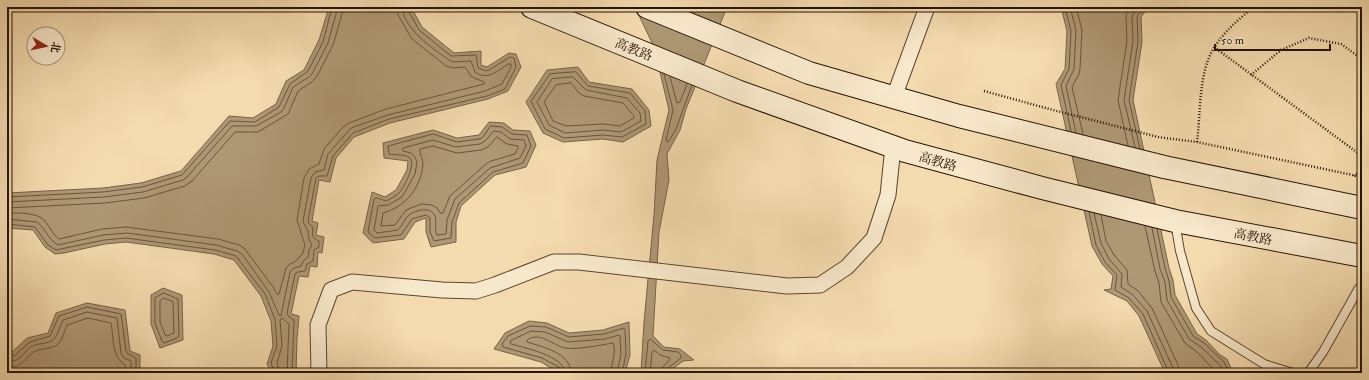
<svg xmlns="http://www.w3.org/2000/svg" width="1369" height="380" viewBox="0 0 1369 380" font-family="'IM FELL Double Pica','Noto Serif SC',serif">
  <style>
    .water { fill: #ae9774; stroke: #786246 }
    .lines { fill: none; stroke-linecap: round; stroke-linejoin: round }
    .shore { stroke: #6a553b; stroke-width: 1 }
    .lane-casing { stroke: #5a452d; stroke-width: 10 }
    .street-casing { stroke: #5a452d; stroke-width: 17 }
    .secondary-casing { stroke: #261302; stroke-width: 24 }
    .path { stroke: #261302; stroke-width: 2.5; stroke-dasharray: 1 2; stroke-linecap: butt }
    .lane { stroke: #f8e8cb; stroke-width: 8 }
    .street { stroke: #f8e8cb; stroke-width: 15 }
    .secondary { stroke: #f8e8cb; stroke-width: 22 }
    .labels { text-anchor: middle; stroke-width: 3; stroke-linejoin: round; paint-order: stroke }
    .street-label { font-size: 13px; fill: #261302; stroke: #f8e8cb }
  </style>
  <rect width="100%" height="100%" fill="#f4dbaf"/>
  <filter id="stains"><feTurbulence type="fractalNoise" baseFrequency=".005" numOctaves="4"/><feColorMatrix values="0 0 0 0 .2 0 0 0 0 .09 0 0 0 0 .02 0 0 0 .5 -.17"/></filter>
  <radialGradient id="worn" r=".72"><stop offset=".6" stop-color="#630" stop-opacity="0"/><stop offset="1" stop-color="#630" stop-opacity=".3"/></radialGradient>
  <!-- water -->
  <g class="water">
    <path d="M329,7H411L422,27L454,53L481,51V65L487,67L509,53L516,54L521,67L508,91L488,99L390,123L354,137L336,158L330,182L319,180L312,221L318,223L316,235L324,237L322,253L318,252L317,267L310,266L308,277L299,276L291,314L299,316L297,339L296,373H272L267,364L273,346L271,321L261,296L234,260L214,254L126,242L105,244L64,253L55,254L45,247L33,230L7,228V193L103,188L141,183L181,171L229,116L253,118L276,104L286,81L304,70L319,40Z"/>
    <path d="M635,7H727L686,109L680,130L667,154L669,180L659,232L653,336L664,347L680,349L694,360L683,361L671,370V373H641L644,322L654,215L657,160L669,110L654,47Z"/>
    <path d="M1061,7H1149L1141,17L1142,42L1133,100L1169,268L1173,280L1175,295L1197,334L1206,340L1220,355L1227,359L1233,373H1165L1139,316L1127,301L1104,290L1111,289L1113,276L1102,264L1092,246L1056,84L1065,69L1067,31Z"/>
    <path d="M578,67L589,82L632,89L649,110L651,126L623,142L603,139L563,142L543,133L526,102L547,70Z"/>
    <path d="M489,122L504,123L513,130L530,131L536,145L526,167L495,175L461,206L456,222V242L431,247L426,232V218L415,222L404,239L373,243L363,233L372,192L385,197L396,190L407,170L408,161L384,158L383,143L433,130L457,138L479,135Z"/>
    <path d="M163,288L182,295L183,340L160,348L151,324V295Z"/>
    <path d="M87,303L125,310L130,351L140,355V373H7V349L12,352L27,338L48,333L56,313Z"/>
    <path d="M529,321L547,323L569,333L603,330L629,322L630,355L625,373H556V371L541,362L494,349L505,333Z"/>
  </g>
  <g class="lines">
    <!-- shore -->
    <g class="shore">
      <path d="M1065,7L1071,31L1069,69L1061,85L1071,131"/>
      <path d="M1070,7L1076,30L1074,69L1066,86L1076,133"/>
      <path d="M1076,7L1082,30L1080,69L1079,74L1072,87L1083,134"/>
      <path d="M576,72L588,86L630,93L645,111L646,124L622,137L603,135L564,138L545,129L531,101L550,74Z"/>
      <path d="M664,74L673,110L666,140L667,142L669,141L676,129L692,85"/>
      <path d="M573,77L586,90L627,98L640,113L641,121L621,132L603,130L565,133L549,125L537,102L552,79Z"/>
      <path d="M670,77L677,103L680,102L687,84"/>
      <path d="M571,83L579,93L584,96L623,103L634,116V118L620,126L603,124L566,126L553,121L544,102L556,85Z"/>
      <path d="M491,126L502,127L512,134L527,135L531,146L523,163L493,172L459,203L452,222L451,238L434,241L430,232V218L426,215L412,219L401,235L375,238L368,232L374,199L377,198L386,201C390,199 396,196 399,193C404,188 416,164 410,158C406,154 394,155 389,154L388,146L433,134L457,142L479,139L482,138Z"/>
      <path d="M494,131L501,132L510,139L524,140L526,146L520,158L490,168L455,199L447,220L446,234L437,235C434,229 437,222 435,216C431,206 416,210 409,215C405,218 402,226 398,230L377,233L374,230L378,206L388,205L402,197L415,174L417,162L415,157L411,153L403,151V148L433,140L456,147L480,144L485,141Z"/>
      <path d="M497,137L507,144L518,146V148L515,154L491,161L486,164L450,196L443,213H440L437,208L432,205L421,204L406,210L395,225L381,226L383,213C405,207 421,188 423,164C423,159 419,154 420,149L433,146L457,153L481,150L488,147Z"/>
      <path d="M1128,146L1118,100L1127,41L1126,15L1130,7"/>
      <path d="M1135,147L1124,100L1133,41L1132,16L1138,7"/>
      <path d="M1140,149L1129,100L1138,42L1137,16L1145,7"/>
      <path d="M7,197L103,192L142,187L182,175L230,121L255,122L279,107L290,84L308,71L323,42L332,7"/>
      <path d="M7,202L104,197L143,192L183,180L187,177L232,126H256L281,112L284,108L293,87L309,77L312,74L328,43L338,7"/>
      <path d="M7,208L105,203L144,198L185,186L192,181L235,132H258L288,114L298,91L312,82L317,76L333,45L344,7"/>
      <path d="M1089,212L1096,245L1105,262L1117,275L1115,290L1129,298L1143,314L1169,373"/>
      <path d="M7,213C18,213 37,212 45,221C50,227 53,235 59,239L102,229L126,227L218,239L239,245L244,248L273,287L277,294H279L286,268L290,264L296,261L303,253L305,245L297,220L304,178L309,169L319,164L324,149L343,127L349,123L386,109L484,84V82L472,77L465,67L453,68L446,66L412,39L398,15L396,7"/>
      <path d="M1094,213L1101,243L1109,259L1122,274L1121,287L1133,295L1147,311L1173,368L1174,373"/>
      <path d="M1101,215L1106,241L1114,255L1127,270L1128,284L1137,290L1152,308L1178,365L1180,373"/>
      <path d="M7,219L37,222C45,228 48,239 58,245L103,235L127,233L216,245L237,251L242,254L269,292L279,315L281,316L290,272L294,268L301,266L303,261L308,257L309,250L312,245C308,238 309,239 308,231C307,228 304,225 303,221L311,178L315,172L324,170L328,154L351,128L388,115L485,91L502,84L511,67V64H508C497,71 488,81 475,72L471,61L453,62L449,60C433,49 403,28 402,7"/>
      <path d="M7,224L35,227L48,245L56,250L104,240L126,238L215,250L236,256L265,294L275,319L277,346L271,363L275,373"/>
      <path d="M1145,226L1155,271L1159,283L1161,302L1185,343L1197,352L1217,373"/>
      <path d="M1152,228L1160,269L1165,282L1167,300L1189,339L1201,347L1220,365L1224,373"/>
      <path d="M1157,229L1165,268L1169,281L1171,297L1193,336L1204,343L1224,362L1229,373"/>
      <path d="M164,293L178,299L179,336L177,338L164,343L162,341L155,323V298Z"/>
      <path d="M164,298L172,301L173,303L174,333L167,336L165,335L160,322V301Z"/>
      <path d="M7,354L11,356H14L30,342L50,336L59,316L87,307L121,314L126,351L128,354L136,358V373"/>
      <path d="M7,360C20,365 23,351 32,346C39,343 48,344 53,340C58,336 60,326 63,320L87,312L117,318L121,353L124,358L131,361V373"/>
      <path d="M7,366C24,370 24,356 36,351C43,348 51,349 57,345C63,340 64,331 67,325L88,318L111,323C114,338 111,356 125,365V373"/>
      <path d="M280,373L277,363L282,346L280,320L282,318L289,324L287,373"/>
      <path d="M292,373L294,320L289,317L287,313L295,274L298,272L305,271L307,264L313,261L314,250L319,247V241C310,237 313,236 313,227L309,224L308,221L316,178L319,176H327L333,156L353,133L389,119L487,96L505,89L516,67L514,58L510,57L489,70L486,71L478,68L476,55L451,56L419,30L408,10L407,7"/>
      <path d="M560,373L559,367L542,358L503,347L502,344L508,336L530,326L546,327L569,337L604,334L624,328L625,330L626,354L622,373"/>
      <path d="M565,373C565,356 525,348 511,344L510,341L531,331L545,332L568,342L605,339L619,335L620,336L621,354L617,373"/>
      <path d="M571,373C571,353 543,347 527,342V340C540,331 552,345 565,348C576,350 601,345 613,343C617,352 611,363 611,373"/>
      <path d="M645,373L648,341L650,339L663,350L678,352L681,355V358L668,368L667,373"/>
      <path d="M650,373L652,352L654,350L660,355L670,358C668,364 661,365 662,373"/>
    </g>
    <defs>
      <g id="lane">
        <path d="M1175,222L1180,251L1196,308L1211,331L1264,364L1293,373"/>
        <path d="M1308,373L1323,352L1359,288"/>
      </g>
      <g id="street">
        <path d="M894,97L927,7"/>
        <path d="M319,373L318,325L331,290L352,282L442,290L476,291L495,285L554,262H579L787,286L820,285L847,267L874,238L888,195L893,147"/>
      </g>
      <g id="secondary">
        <path d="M532,7L737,91L905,151L1042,188L1175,221L1362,256"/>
        <path d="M647,7L809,73L959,116L1164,167L1362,208"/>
      </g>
    </defs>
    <!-- lane casing -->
    <use href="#lane" class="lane-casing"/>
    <!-- street casing -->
    <use href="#street" class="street-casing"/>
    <!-- secondary casing -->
    <use href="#secondary" class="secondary-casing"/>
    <!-- path -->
    <g class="path">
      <path d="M1214,47L1362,156"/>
      <path d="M1251,75L1281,50L1309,38L1341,44L1362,59"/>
      <path d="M984,91L1053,110L1158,137L1197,142L1362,177"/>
      <path d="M1197,142C1201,112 1198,72 1215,46C1225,31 1240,18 1254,7"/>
      <path d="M1354,176L1362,169"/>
    </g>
    <!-- lane -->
    <use href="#lane" class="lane"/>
    <!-- street -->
    <use href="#street" class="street"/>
    <!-- secondary -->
    <use href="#secondary" class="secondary"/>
  </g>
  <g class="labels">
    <!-- street labels -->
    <g class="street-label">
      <text transform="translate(634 49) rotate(22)" y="5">高教路</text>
      <text transform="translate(938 161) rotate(16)" y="5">高教路</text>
      <text transform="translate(1253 236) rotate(11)" y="5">高教路</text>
    </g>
  </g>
  <!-- margin -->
  <rect width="1369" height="380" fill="none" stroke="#f4dbaf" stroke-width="24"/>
  <rect x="8" y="8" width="1353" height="364" fill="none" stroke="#261302" stroke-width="2"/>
  <rect x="12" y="12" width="1345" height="356" fill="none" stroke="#261302"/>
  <!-- north arrow -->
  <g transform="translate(46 46) rotate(99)"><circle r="19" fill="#f8e8cb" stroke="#a4937b"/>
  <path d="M0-3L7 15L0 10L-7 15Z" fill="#8f2418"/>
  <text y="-6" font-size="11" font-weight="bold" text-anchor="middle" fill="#261302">北</text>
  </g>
  <!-- scale -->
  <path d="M1215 44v6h115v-6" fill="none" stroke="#261302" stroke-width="2"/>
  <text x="1221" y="44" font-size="12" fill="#261302" stroke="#f8e8cb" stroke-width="3" paint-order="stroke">50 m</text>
  <rect width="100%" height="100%" filter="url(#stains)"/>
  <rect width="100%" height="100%" fill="url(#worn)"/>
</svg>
